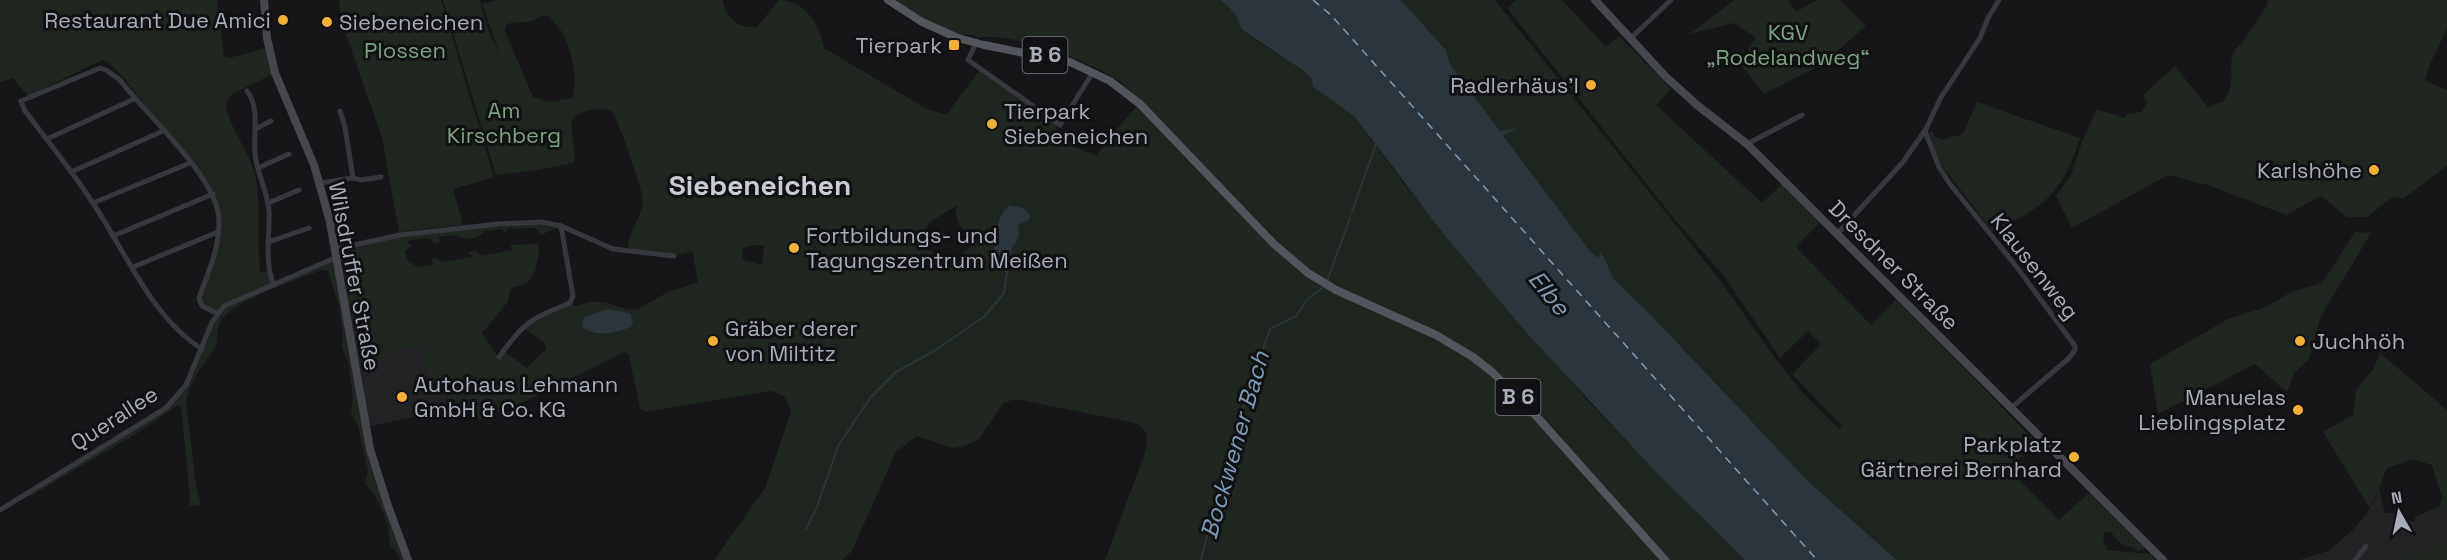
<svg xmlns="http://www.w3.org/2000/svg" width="2447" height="560" viewBox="0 0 2447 560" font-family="'Space Grotesk',sans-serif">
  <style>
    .built { fill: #222225 }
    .green { fill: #1e261f; fill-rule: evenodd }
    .water { fill: #2c353c }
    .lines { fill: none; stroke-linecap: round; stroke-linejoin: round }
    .stream { stroke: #2c353c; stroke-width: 2 }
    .ferry { stroke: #7f9bb3; stroke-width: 1.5; stroke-dasharray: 8 6; stroke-linecap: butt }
    .minor { stroke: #37383d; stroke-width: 5 }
    .secondary { stroke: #45474d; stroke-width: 8 }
    .primary { stroke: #53555c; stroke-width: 8 }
    .poi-dot { fill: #f2b134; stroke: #111113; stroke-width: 2 }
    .labels { text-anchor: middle; stroke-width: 6; stroke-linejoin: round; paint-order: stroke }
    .shield { fill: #111113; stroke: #7b7e86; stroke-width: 1.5 }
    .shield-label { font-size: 21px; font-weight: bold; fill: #a8adb8 }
    .poi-label { font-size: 22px; fill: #a8adb8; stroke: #111113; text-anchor: end }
    .park-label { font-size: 22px; fill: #7fa381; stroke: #111113 }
    .street-label { font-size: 22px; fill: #a8adb8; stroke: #111113 }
    .water-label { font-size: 24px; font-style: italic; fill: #7f9bb3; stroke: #111113 }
    .district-label { font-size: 28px; font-weight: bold; fill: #c9ccd4; stroke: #111113 }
  </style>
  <rect width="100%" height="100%" fill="#161618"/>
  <!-- built -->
  <g class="built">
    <path d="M423,346L430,388L449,384L452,400L433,404L434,413L365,427L355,368L376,362L397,349Z"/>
    <path d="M2379,490L2385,513H2401L2402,521H2415V517L2439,507L2444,511L2447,510V542L2392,560H2299L2328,551L2352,531L2366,515Z"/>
  </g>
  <!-- green -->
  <g class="green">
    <path d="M0,0H217L224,56L229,58L270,47L275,73L232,94L226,102C228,127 247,147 254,171C262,203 257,239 260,273L269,271L274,285L337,257L335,249L376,239L523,222L561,226L541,235L535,228L508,229L505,233L501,229L485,231C477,240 466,241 456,235L438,237L442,242L435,243L429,238L406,241L411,246L405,251L407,259L417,267L434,264L431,259L437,258L443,262L473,257L468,252L475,251L481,256L513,250L510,245L538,244C540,252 539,255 537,263C534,280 527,284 511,288L507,303L482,333L499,359L505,352L527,368L546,349L545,343L524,328L536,318L569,304L576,306L590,302H604L628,310L638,309L666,293L698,282L693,254L692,252L674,256L628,252C626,234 640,221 643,203C645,194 618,121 612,111C600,107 578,110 571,121L575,159L573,163L537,170L496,175L443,0H480L485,23L501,57L482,4L498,0H723C725,18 739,29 757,27L779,0C804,0 820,24 824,48L925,108L946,115L979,71L1055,125L1062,142L1097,156L1111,135L1142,101C1131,92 1121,81 1109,75C1085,60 1004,30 977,38L974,34C955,41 911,11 896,0H1220C1230,7 1239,17 1241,30L1270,49L1284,55L1304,71L1354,116L1405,185L1588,401L1745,560H1105L1144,456C1148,440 1150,431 1135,423L1016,399L1003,403L979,439L965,446L952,448L917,436L896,452L852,551L842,560H714L765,488L791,412C787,398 784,394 770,391L646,412L640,409L629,355L624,352L524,402L479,420L472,406L434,413L433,404L452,400L449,385L430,388L422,346L397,349L376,362L356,368L365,427L408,560H400L397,552L389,546C393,530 378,495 365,484L368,471L358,426L351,414L353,397L348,361L342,347L343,336L339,306L328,271L322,270C297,280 239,298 222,319C215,328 220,341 214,349C203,365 189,383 186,402L196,485L201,506L195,505L188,508L190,497L181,407L178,405L139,432L29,497L25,494L166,408L181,393L218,314L199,303L213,265L219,223L213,194L124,78L108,62L102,60L28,96L13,78L0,82ZM541,16H548C553,21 560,28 563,34C571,47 579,85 572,98L549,102L533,97L507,36L505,30L507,24C520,20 530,25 541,16ZM957,205C953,219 961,231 973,238C971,242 970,248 966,251C953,263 928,255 919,241L929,223ZM1029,214L1018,225C1020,235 1019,240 1012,248L1011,259L1002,270L994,245ZM753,245H764L762,265L743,260L742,251L744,247Z"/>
    <path d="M339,0H441L494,177L453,189L462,222L461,225L399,232L382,138L341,20Z"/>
    <path d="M1401,0H1495L1719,279L1778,362L1802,392L1839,429L1842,426L1792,374L1821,344L1808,331L1780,358L1724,276L1676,221L1507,8L1516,0H1562L1606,47L1619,36L1671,89L1656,105L1762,203L1785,181L1823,219L1796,247L1871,325L1897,299L2037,443L2008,469L2059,520L2090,492L2146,548L2138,551L2133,547C2122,548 2117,540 2111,532H2105L2103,537L2107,550L2150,554L2156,560H1897L1810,483L1651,315L1613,278L1600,256L1597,257L1590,251L1450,64L1446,50Z"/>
    <path d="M1734,0H1788L1796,12L1817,0H1840L1866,26L1821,65L1764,94L1739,63L1756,38L1734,23L1690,34Z"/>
    <path d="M2268,0H2447V29L2430,64L2425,81L2447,90V166L2403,199L2394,196L2367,217H2347L2321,196L2286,215L2211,186L2168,175L2072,228L2056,196L2071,175L2083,139L2097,109L2124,118L2127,114L2142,112L2147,102L2143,95L2175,66L2208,107L2224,101C2226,97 2229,92 2230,88C2235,71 2224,57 2242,43L2267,6Z"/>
    <path d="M1977,102L2080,138C2062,194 2045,207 1992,231L1939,162L1929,132L1933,131L1934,136L1941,140L1963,134Z"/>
    <path d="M2355,232L2371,233L2321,316L2309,359L2294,373L2287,392L2255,364L2158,414L2150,364L2228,319L2266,307L2293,291L2322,283Z"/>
    <path d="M2380,353L2447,410V510L2444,511L2439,507L2442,497L2432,465L2412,459L2386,469L2379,490L2369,507L2323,432L2353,415L2356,390L2374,368Z"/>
    <path d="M2447,542V560H2392Z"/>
  </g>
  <!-- water -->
  <g class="water">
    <path d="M1220,0H1401L1446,50L1450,64L1500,131L1518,128L1503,135L1590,251L1597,257L1600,256L1601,251L1613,278L1651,315L1810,483L1897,560H1745L1652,468L1524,330L1442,232L1354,116L1313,87L1312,79L1304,71L1241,29C1239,17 1230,7 1220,0Z"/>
    <path d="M1009,205L1023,208L1029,214L1030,219L1018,225C1020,235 1019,240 1012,248L1010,269L1007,273C986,262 994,218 1009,205Z"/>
    <path d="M608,309L630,313L633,321L631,327C614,333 597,338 582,327L584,317Z"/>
  </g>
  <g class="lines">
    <!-- stream -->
    <g class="stream">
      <path d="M1352,212L1376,144"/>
      <path d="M1327,281L1350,218"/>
      <path d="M806,529L817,507L838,446L870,398L896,372L934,351L985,316L1004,293L1007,273"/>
      <path d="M1201,560C1220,479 1242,407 1270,329L1296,316L1307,300L1324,286"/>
    </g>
    <!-- ferry -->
    <path class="ferry" d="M1313,0L1331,15L1817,560"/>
    <!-- minor -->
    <g class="minor">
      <path d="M1631,38L1671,0"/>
      <path d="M976,43L968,60L1060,125L1093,72"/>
      <path d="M247,91C260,107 253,134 255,154C257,173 268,192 269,212C270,236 264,262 274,285"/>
      <path d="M255,129L271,121"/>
      <path d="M1926,129L1925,131L1939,167L1950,184L2016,266L2075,346V350L2069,358L2011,408"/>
      <path d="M47,139L134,99"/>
      <path d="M1747,144L1802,115"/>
      <path d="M258,168L289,154"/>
      <path d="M71,172L163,131"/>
      <path d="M353,178L361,180L381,177"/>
      <path d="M320,183L353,178L345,127L340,111"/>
      <path d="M93,203L190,163"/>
      <path d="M268,203L299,190"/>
      <path d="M1838,233L1903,162L1926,129L1940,99L1980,38L1988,18L1999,0"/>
      <path d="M113,236L213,194"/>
      <path d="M268,242L309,228"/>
      <path d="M335,249L400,235L498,224L542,222L561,226L613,249L674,256"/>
      <path d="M133,267L218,232"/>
      <path d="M202,349C152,318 125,251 93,203C72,171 48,141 25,111L21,101L100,68L106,70L120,80C146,115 220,179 219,222C219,250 208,272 199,298L202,306L218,314"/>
      <path d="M499,357C524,322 530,319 570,303L573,296L561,226"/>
      <path d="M0,510L166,408L186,385L212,322L224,306L337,257"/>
      <path d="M2355,560L2366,546"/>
    </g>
    <!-- secondary -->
    <g class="secondary">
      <path d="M264,0L267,38L275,73L314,165L330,222L370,449L388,506L408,560"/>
      <path d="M1595,0L1666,77L1697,105L1747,144L2163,560"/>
    </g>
    <!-- primary -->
    <path class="primary" d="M888,0L922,22L958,38L984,45L1070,62L1110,81L1140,104L1274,244L1308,273L1336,290L1436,335L1473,357L1492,372L1529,408L1665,560"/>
  </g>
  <!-- markers -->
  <g class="poi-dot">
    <circle cx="283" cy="20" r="6"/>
    <circle cx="327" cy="22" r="6"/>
    <rect x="948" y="39" width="12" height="12" rx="3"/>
    <circle cx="1591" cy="85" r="6"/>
    <circle cx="992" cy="124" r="6"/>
    <circle cx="2374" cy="170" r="6"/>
    <circle cx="794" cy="248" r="6"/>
    <circle cx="713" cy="341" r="6"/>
    <circle cx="2300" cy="341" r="6"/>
    <circle cx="402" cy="397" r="6"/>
    <circle cx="2298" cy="410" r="6"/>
    <circle cx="2074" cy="457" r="6"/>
  </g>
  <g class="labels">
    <!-- shield labels -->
    <g class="shield">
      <rect x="1022.5" y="37" width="45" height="36" rx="4.5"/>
      <rect x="1495.5" y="379" width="45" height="36" rx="4.5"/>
    </g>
    <g class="shield-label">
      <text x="1045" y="62">B 6</text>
      <text x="1518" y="404">B 6</text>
    </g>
    <!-- poi labels -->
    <g class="poi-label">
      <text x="271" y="28">Restaurant Due Amici</text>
      <text x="339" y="30" text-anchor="start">Siebeneichen</text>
      <text x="942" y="53">Tierpark</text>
      <text x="1579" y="93">Radlerhäus'l</text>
      <text x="1004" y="119" text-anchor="start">Tierpark<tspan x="1004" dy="25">Siebeneichen</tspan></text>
      <text x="2362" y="178">Karlshöhe</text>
      <text x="806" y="243" text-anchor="start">Fortbildungs- und<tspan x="806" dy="25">Tagungszentrum Meißen</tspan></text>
      <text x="725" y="336" text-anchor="start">Gräber derer<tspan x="725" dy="25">von Miltitz</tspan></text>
      <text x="2312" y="349" text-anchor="start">Juchhöh</text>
      <text x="414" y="392" text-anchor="start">Autohaus Lehmann<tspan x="414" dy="25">GmbH &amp; Co. KG</tspan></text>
      <text x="2286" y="405">Manuelas<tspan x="2286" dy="25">Lieblingsplatz</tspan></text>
      <text x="2062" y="452">Parkplatz<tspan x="2062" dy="25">Gärtnerei Bernhard</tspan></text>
    </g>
    <!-- park labels -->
    <g class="park-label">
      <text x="1788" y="40">KGV<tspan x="1788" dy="25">„Rodelandweg“</tspan></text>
      <text x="405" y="58">Plossen</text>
      <text x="504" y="118">Am<tspan x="504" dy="25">Kirschberg</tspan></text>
    </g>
    <!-- street labels -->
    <g class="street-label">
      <text transform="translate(1894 265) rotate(45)" y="8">Dresdner Straße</text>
      <text transform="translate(2035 266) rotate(52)" y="8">Klausenweg</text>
      <text transform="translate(355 276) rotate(79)" y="8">Wilsdruffer Straße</text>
      <text transform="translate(114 418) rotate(-33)" y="8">Querallee</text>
    </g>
    <!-- water labels -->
    <g class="water-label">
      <text transform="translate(1549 293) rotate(51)" y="8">Elbe</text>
      <text transform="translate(1235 445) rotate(-74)" y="8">Bockwener Bach</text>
    </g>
    <!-- district labels -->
    <g class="district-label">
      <text x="760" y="195">Siebeneichen</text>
    </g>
  </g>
  <!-- north arrow -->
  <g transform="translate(2399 512) rotate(351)" stroke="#111113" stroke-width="4.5" paint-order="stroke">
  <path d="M0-4.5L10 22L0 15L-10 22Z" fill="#a8adb8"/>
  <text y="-9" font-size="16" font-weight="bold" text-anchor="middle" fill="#a8adb8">N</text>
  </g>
</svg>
